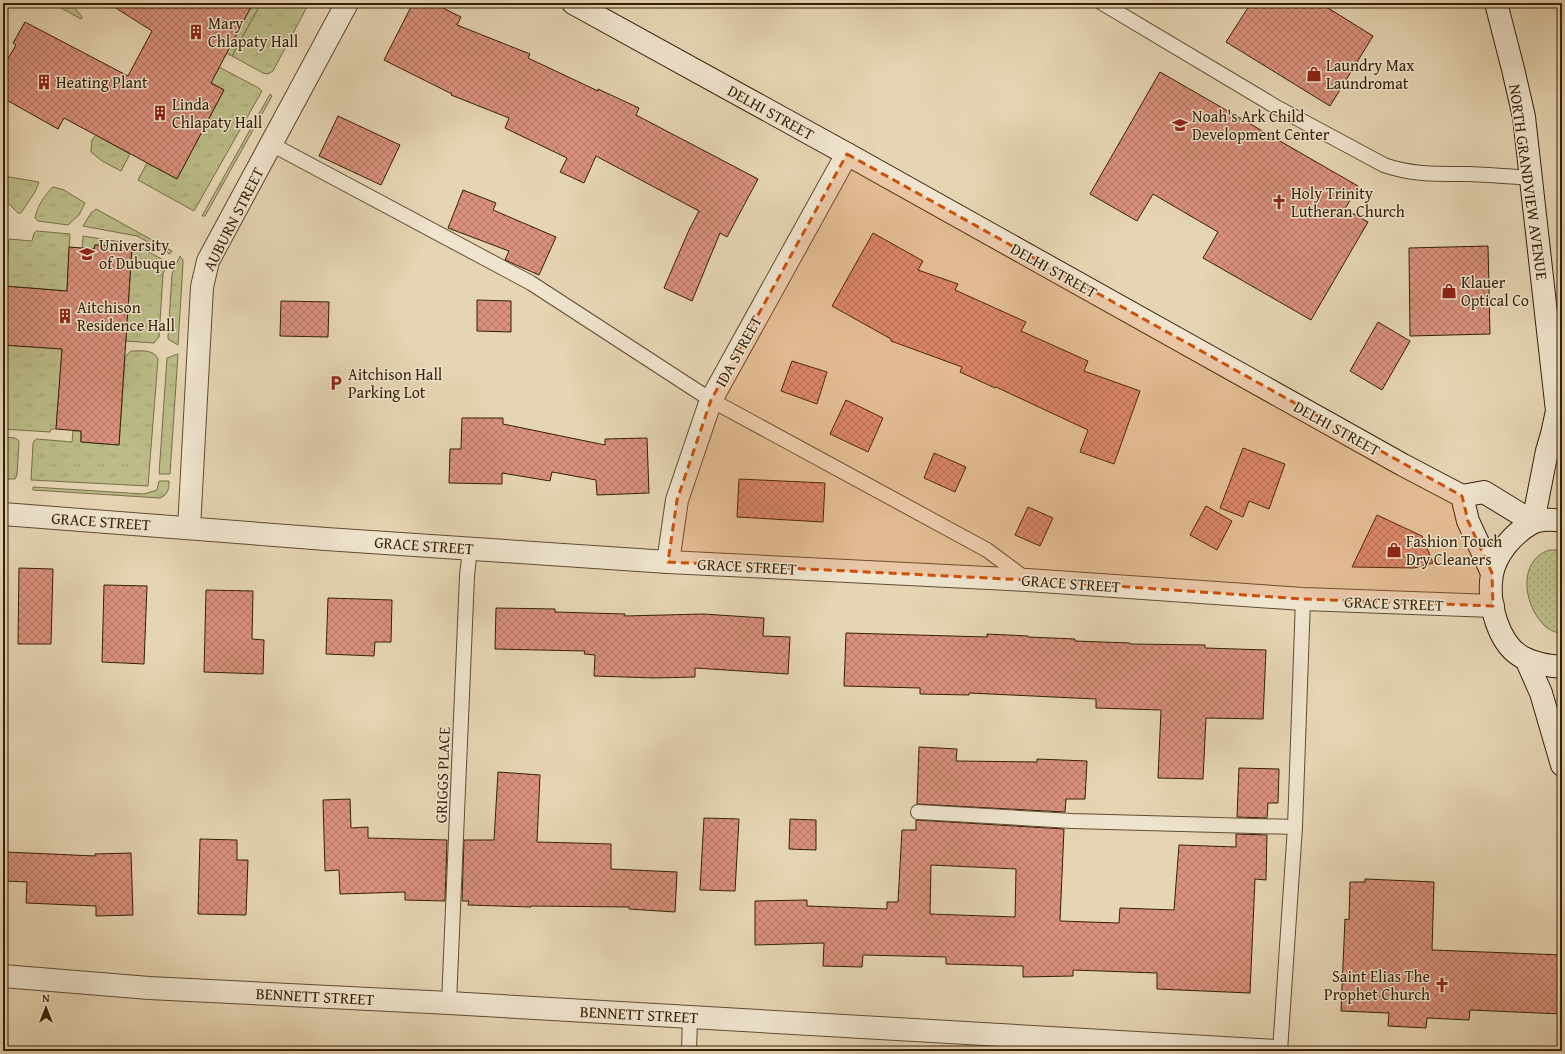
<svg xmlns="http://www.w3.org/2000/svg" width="1565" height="1054" viewBox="0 0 1565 1054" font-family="'Gentium Book Plus',serif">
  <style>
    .grass { fill: url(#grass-tufts); stroke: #786e48 }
    .garden { fill: url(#garden-dots); stroke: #786e48 }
    .building { fill: url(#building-cross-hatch); stroke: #341f07; fill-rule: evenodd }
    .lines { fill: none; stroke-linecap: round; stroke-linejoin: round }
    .service-casing { stroke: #604c32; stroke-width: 16 }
    .minor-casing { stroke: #604c32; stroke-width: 24 }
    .secondary-casing { stroke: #341f07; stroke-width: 24 }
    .service { stroke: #efe4ce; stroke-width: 14 }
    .minor { stroke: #efe4ce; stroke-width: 22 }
    .secondary { stroke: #efe4ce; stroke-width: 22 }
    .marked { fill: #cd500b; fill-opacity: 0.2; stroke: #cd500b; stroke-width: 3; stroke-dasharray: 8 5; stroke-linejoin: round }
    .labels { text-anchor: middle; stroke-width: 3; stroke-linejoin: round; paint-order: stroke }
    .poi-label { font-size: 16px; fill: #341f07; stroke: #efe4ce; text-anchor: start }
    .street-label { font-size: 16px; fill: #341f07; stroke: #efe4ce }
  </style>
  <defs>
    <pattern id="grass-tufts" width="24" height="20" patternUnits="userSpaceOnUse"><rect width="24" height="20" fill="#bbbc88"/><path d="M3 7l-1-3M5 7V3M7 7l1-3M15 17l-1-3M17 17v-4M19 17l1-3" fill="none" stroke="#a1a174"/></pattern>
    <pattern id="garden-dots" width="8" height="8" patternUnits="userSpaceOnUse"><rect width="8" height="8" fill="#bbbc88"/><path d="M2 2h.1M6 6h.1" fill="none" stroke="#a1a174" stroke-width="1.8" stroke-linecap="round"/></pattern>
    <pattern id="building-cross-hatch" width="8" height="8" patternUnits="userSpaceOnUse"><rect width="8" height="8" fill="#da917d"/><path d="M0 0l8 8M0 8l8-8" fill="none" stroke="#b27664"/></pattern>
  </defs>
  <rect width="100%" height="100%" fill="#e6d5b3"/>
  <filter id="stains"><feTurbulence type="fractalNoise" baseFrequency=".005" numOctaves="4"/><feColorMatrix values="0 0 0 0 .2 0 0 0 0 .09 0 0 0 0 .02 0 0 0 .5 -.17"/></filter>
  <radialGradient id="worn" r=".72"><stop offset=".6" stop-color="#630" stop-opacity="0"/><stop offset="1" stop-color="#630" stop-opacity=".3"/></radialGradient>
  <!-- grass -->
  <g class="grass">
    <path d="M52,3H71L82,17L81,19Z"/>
    <path d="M261,3H309L273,71L268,74L263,73L232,56Z"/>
    <path d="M171,60L219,67L257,87L262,91L194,211L138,180L147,163L177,179L224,90Z"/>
    <path d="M270,94L272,96L205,216H202Z"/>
    <path d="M96,135L130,154L121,171L102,161L91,152L92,140Z"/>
    <path d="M3,176L39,182L35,192L21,213H18L9,204L3,201Z"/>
    <path d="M53,187L64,190L85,203L79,215L68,225L38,221L35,218C37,206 45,195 53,187Z"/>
    <path d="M96,209L172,251L170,254L137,236L83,226L91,213Z"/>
    <path d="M37,231L70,234L67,291L6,286L9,239L32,241L34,233Z"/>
    <path d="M83,236L134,244L167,262L163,274L159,337L154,343L126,341L132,248L95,245L94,249L82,248Z"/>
    <path d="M180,256L183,260V263L178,345L168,339V337L172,274Z"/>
    <path d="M3,345L62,349L56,429H51L50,432L3,429Z"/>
    <path d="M131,351C141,351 154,349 158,359L148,486L31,480L33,444L34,441L37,439L72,442L73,431H81V442L119,445L125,357Z"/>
    <path d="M178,354L170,474H159L167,358Z"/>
    <path d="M3,437L15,438L19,441L17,475L15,479H3Z"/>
    <path d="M159,481H169C169,489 168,495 160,498L33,490V487L144,494L157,490Z"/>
  </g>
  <!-- garden -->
  <g class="garden">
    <path d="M253,3H261L232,56L226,53Z"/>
    <path d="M1549,550H1557L1562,554V634C1555,632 1548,630 1543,624C1523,603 1518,561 1549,550Z"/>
  </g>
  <!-- building -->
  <g class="building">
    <path d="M108,3H253L211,83L224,90L177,179L64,118L58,129L3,98V67L16,45L13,43L25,22L128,76L152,31Z"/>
    <path d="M413,3H433L461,17L457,25L530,54L528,58L598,91V89L639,108L636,115L758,179L727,237L720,233L692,301L664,288L689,230L699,211L596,156L584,183L560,172L567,158L505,128L509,118L451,95L452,94L384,60Z"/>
    <path d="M1251,3H1320L1373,36L1330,106L1226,42Z"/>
    <path d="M1160,72L1358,186L1345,209L1368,222L1311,320L1203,258L1218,232L1153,194L1137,221L1090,194Z"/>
    <path d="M338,116L400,145L381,185L319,156Z"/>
    <path d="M463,190L496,203L493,210L556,237L539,275L505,260L509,251L448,228Z"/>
    <path d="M873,233L923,261L918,270L958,284L955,290L1026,322L1021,331L1088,361L1084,371L1140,391L1114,464L1080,452L1088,430L996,387L995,388L960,372L962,367L891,341V339L832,306Z"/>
    <path d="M95,245L132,247L119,445L81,442V431L56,429L62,349L3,345V286L67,291L69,247L94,249Z"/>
    <path d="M1488,246L1490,334L1410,336L1409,248Z"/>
    <path d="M477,300L511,301V332L477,331Z"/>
    <path d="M281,301L329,302L328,337L280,336Z"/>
    <path d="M1378,322L1410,341L1382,390L1350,371Z"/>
    <path d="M792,361L827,372L817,404L781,391Z"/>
    <path d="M846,400L883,418L868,452L830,434Z"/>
    <path d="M462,418H503V424L605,445V439L647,438L649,493L597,495L596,480L552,472L550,481L502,473V484L449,483L450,449H461Z"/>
    <path d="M1243,448L1285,464L1269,509L1249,501L1243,517L1220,508Z"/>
    <path d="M934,453L966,467L955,492L924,478Z"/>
    <path d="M739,479L825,483L823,522L737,517Z"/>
    <path d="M1206,506L1232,521L1217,550L1190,535Z"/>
    <path d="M1028,507L1053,518L1040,546L1015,535Z"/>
    <path d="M1377,515L1422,536L1433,563L1414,568L1352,567Z"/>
    <path d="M19,568L53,569L51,644H18Z"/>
    <path d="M104,585L147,586L144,664L102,662Z"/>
    <path d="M206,590L253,591L252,639L264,640L263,674L204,672Z"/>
    <path d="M328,598L392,600L391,642H375L374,656L326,654Z"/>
    <path d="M496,608L555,609V612L625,614V616L703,614L764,618L763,636L790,637L788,674L695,668V677L655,678L594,676L595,655L584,654L585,651L495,649Z"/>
    <path d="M846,633L987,637V634L1028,636V637L1075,639V641L1130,643V644L1205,645V648L1266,650L1263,719L1206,718L1203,779L1158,778L1161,710L1096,708V699L969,693V695L920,694V688L844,686Z"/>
    <path d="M919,747L957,749L956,761L1037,762V759L1087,761L1085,799H1066L1065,812L917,804Z"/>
    <path d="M1239,768L1279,769L1278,803H1268L1267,818L1237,817Z"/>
    <path d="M498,772L540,775L537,842L611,844V869L677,872L675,912L629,909V907L531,906V907L468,905L469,901H462L464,840H494Z"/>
    <path d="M350,799L351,828L368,827V838L447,840L445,901L405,900V892L340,894L339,870L325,871L323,800Z"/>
    <path d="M704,818L739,819L735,891L700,890Z"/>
    <path d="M790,819L816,820V850L789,849Z"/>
    <path d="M916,820L1064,829L1060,921L1119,923L1120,908L1174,910L1179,845L1236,847V834L1267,835L1266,880L1255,879L1250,993L1157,989V973L1073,970V976L1023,977V966L946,964V957L863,955L862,967L823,966L824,943L755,945V901L807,900V906L887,909V902H898L902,830H916ZM931,865L1016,869L1015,917L930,914Z"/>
    <path d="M200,839L237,840V860H248L246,915L198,914Z"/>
    <path d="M6,852L95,856V854L131,853L133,915L96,916V906L26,903L27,882L5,881Z"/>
    <path d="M1365,879L1434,882L1432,950L1562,955V1014L1470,1010L1469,1020L1427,1018L1426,1028L1388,1026L1389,1013L1341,1011L1345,919L1349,920L1350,882H1365Z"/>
  </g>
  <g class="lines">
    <defs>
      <g id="service">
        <path d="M1102,3L1278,108L1384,165C1411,175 1440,174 1470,174C1490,175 1511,176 1532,178"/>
        <path d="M271,144L531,283L711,400L987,550L1026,579"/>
        <path d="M918,812L1072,821L1295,827"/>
        <path d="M449,1003L467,576L470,548"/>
        <path d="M689,1051L690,1017"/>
        <path d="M1280,1051L1295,827L1303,599"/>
      </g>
      <g id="minor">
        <path d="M3,514L326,539L668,562L1027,580L1303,599L1493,606"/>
        <path d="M189,528L202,287L208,261L347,3"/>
        <path d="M668,562L677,500L711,400L847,154"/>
        <path d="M3,976L149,988L449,1003L1275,1051"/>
      </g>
      <g id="secondary">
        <path d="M573,3L847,154L1403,465L1462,496L1468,521L1492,573"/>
        <path d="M1496,3L1513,69L1524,117L1557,411L1552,434L1547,451L1533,522"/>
        <path d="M1462,496L1484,492L1533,522"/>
        <path d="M1562,521C1554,519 1540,519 1532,523C1514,533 1496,553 1492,574C1487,602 1498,647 1526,659C1537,664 1550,666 1562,667"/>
        <path d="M1526,659L1541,693L1562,765"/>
      </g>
    </defs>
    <!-- service casing -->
    <use href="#service" class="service-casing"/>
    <!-- minor casing -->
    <use href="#minor" class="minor-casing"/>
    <!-- secondary casing -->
    <use href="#secondary" class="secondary-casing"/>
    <!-- service -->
    <use href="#service" class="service"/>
    <!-- minor -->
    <use href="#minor" class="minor"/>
    <!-- secondary -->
    <use href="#secondary" class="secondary"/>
  </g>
  <!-- marked area -->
  <path class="marked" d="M847,154L1462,496L1468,521L1492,573L1493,606L1303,599L1027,580L668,562L677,500L711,400Z"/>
  <!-- icons -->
  <defs>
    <symbol id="building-bare" viewBox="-9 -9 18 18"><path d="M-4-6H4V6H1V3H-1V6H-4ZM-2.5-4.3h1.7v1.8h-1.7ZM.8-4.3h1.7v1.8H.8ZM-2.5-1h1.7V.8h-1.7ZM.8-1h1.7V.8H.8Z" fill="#8f2418" stroke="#efe4ce" stroke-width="2.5" paint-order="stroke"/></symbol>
    <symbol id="shop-bare" viewBox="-9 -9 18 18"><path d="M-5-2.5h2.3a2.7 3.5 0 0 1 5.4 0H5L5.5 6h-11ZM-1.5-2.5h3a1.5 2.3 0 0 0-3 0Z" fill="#8f2418" stroke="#efe4ce" stroke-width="2.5" paint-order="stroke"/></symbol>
    <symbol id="school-bare" viewBox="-9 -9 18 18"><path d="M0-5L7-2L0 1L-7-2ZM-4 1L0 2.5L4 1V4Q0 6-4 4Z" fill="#8f2418" stroke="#efe4ce" stroke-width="2.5" paint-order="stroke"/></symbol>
    <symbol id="church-bare" viewBox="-9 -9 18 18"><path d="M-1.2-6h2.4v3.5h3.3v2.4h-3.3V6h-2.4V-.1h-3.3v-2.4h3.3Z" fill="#8f2418" stroke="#efe4ce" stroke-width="2.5" paint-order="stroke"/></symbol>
    <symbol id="university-bare" viewBox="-9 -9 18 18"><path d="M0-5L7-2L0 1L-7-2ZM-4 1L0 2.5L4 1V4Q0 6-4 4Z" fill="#8f2418" stroke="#efe4ce" stroke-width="2.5" paint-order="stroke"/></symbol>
    <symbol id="parking-bare" viewBox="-9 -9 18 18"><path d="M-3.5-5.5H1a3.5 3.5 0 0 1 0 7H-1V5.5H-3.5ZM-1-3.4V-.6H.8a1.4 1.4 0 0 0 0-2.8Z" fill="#8f2418" stroke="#efe4ce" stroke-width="2.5" paint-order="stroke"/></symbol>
  </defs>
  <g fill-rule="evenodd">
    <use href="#building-bare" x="185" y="21" width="22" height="22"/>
    <use href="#shop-bare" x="1303" y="63" width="22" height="22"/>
    <use href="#building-bare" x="33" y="71" width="22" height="22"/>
    <use href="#building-bare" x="149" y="102" width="22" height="22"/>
    <use href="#school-bare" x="1169" y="114" width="22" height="22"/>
    <use href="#church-bare" x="1268" y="191" width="22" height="22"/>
    <use href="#university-bare" x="76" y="243" width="22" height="22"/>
    <use href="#shop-bare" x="1438" y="280" width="22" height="22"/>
    <use href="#building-bare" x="54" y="305" width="22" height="22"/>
    <use href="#parking-bare" x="325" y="372" width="22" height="22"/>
    <use href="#shop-bare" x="1383" y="539" width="22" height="22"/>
    <use href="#church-bare" x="1431" y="974" width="22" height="22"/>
  </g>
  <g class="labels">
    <!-- poi labels -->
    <g class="poi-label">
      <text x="208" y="29">Mary<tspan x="208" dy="18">Chlapaty Hall</tspan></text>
      <text x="1326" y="71">Laundry Max<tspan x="1326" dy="18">Laundromat</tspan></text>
      <text x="56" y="88">Heating Plant</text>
      <text x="172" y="110">Linda<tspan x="172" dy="18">Chlapaty Hall</tspan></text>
      <text x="1192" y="122">Noah's Ark Child<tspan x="1192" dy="18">Development Center</tspan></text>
      <text x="1291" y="199">Holy Trinity<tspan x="1291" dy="18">Lutheran Church</tspan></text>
      <text x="99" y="251">University<tspan x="99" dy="18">of Dubuque</tspan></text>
      <text x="1461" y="288">Klauer<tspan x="1461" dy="18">Optical Co</tspan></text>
      <text x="77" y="313">Aitchison<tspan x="77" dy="18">Residence Hall</tspan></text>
      <text x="348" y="380">Aitchison Hall<tspan x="348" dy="18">Parking Lot</tspan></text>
      <text x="1406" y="547">Fashion Touch<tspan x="1406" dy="18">Dry Cleaners</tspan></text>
      <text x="1430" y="982" text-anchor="end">Saint Elias The<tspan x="1430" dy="18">Prophet Church</tspan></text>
    </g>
    <!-- street labels -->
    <g class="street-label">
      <text transform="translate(771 112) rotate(29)" y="6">DELHI STREET</text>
      <text transform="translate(1529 182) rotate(82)" y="6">NORTH GRANDVIEW AVENUE</text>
      <text transform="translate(233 219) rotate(-63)" y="6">AUBURN STREET</text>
      <text transform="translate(1054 270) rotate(29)" y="6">DELHI STREET</text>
      <text transform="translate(738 351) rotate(-61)" y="6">IDA STREET</text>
      <text transform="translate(1337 428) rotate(29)" y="6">DELHI STREET</text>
      <text transform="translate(101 521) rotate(4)" y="6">GRACE STREET</text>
      <text transform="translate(424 545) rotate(4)" y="6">GRACE STREET</text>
      <text transform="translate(747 566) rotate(3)" y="6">GRACE STREET</text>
      <text transform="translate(1071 583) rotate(4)" y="6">GRACE STREET</text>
      <text transform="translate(1394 603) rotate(2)" y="6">GRACE STREET</text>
      <text transform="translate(442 775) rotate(-88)" y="6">GRIGGS PLACE</text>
      <text transform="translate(315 996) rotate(3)" y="6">BENNETT STREET</text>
      <text transform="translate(639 1014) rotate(3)" y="6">BENNETT STREET</text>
    </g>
  </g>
  <!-- margin -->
  <rect width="1565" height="1054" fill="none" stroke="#e6d5b3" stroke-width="16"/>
  <rect x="4" y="4" width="1557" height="1046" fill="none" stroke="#341f07" stroke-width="2"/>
  <rect x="8" y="8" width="1549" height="1038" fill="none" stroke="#341f07"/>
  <!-- north arrow -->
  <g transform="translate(46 1008)" stroke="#efe4ce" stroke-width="3" paint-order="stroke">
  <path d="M0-3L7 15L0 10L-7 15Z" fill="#341f07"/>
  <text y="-6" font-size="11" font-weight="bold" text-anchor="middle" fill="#341f07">N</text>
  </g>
  <rect width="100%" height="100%" filter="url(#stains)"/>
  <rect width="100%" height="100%" fill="url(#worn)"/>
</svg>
